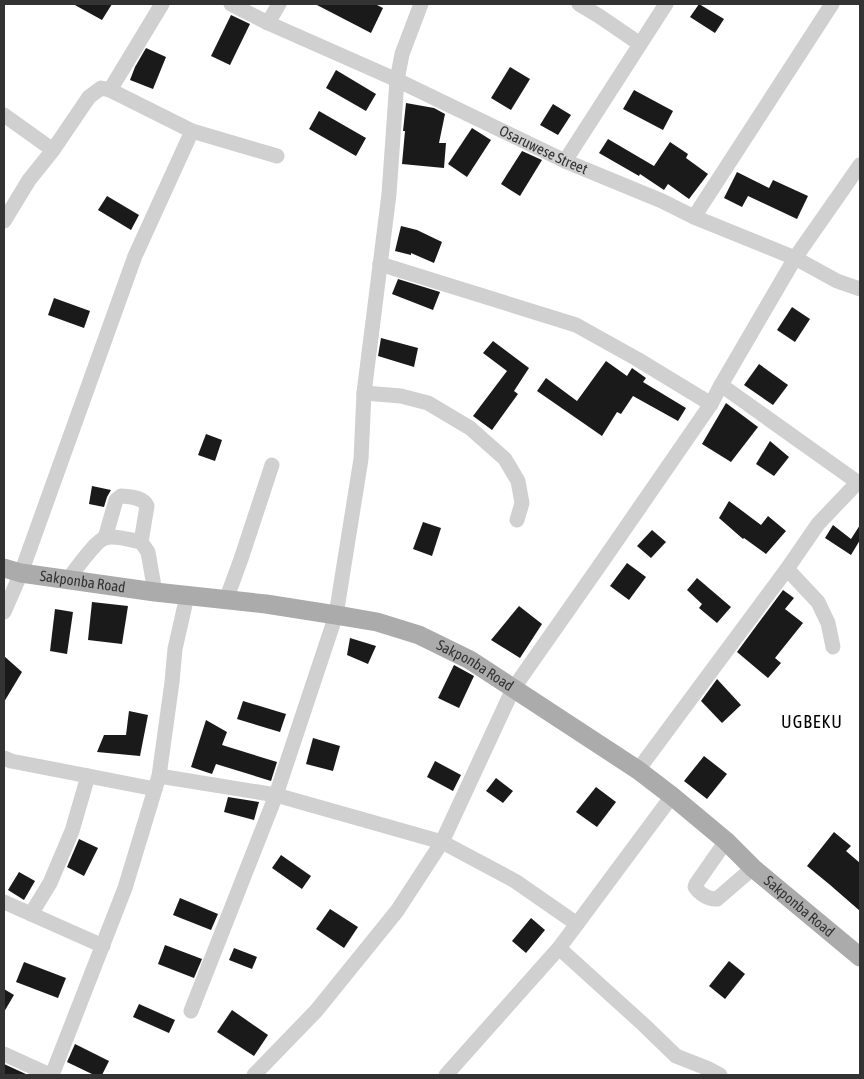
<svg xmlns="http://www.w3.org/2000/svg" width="864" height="1079" viewBox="0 0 864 1079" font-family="'Asap Condensed',sans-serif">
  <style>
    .building { fill: #1a1a1a }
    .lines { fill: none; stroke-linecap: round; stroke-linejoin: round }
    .minor { stroke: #d0d0d0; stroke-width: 15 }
    .major { stroke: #ababab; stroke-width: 19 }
    .labels { text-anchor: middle; stroke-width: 5; stroke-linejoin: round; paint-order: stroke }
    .street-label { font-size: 15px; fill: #333; stroke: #fff }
    .quarter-label { font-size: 18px; letter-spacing: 1px; fill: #000; stroke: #fff }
  </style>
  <rect width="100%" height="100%" fill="#fff"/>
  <!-- building -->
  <g class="building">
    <path d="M73,4H112L102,20Z"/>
    <path d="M315,4H375L383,8L371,33Z"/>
    <path d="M699,4L724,19L715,33L690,17Z"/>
    <path d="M231,15L250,24L230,65L211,56Z"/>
    <path d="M146,48L166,57L153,89L130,80L135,67Z"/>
    <path d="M510,67L530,79L511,110L491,98Z"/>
    <path d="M336,70L376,94L366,111L326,88Z"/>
    <path d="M634,90L673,111L663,130L623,109Z"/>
    <path d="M406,103L434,108L445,114L439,143H446L444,168L402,164L405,131H403Z"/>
    <path d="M553,104L571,115L558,135L540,125Z"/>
    <path d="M319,111L366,138L356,156L309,129Z"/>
    <path d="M472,128L491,140L467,177L448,164Z"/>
    <path d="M608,139L654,166L670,142L688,154L686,158L708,174L689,199L668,184L664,190L640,174L639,176L599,153Z"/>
    <path d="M522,151L542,160L520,196L501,184Z"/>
    <path d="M737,172L769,188L773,180L808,196L797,219L748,196L742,207L724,198Z"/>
    <path d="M107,196L139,215L131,230L98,210Z"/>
    <path d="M401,226L417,230L442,242L434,263L411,253V255L395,251Z"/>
    <path d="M398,279L440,292L433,310L392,294Z"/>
    <path d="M54,298L90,311L84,328L48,315Z"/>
    <path d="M792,307L810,319L795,342L777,330Z"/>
    <path d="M381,338L418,348L414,367L378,356Z"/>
    <path d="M493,341L529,368L514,391L518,394L492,430L473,416L507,371L483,353Z"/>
    <path d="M606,361L627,376L632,368L646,378L643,382L686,408L678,421L633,396L621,414L617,412L602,436L537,391L546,378L577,401Z"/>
    <path d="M759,364L788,385L773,405L744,385Z"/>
    <path d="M726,403L758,427L731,462L702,444Z"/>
    <path d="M206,434L222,440L215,461L198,455Z"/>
    <path d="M770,441L789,457L774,476L756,464Z"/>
    <path d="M92,486L111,490L107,497L104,507L89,504Z"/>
    <path d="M729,501L761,525L768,516L786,531L766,554L744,538L743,539L719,518Z"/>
    <path d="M423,522L441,528L432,556L413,549Z"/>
    <path d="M833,525L851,539L860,525V540L851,555L825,538Z"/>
    <path d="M652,530L666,542L651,558L637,546Z"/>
    <path d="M627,563L646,577L629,600L610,586Z"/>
    <path d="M697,578L731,607L717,623L699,608L702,604L687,590Z"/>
    <path d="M783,590L794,598L785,609L803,623L775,658L781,663L768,678L737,652Z"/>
    <path d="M92,602L128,606L122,644L88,640Z"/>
    <path d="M519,606L542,624L520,658L491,640Z"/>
    <path d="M55,609L73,612L67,654L50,651Z"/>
    <path d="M350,638L376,646L368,664L347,655Z"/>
    <path d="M4,656L22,672L4,702Z"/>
    <path d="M454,665L474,676L459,708L438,698Z"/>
    <path d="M717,679L741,705L722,723L701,701Z"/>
    <path d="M243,701L286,714L280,732L237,719Z"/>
    <path d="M129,711L148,715L140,756L97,752L104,735H126Z"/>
    <path d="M206,720L227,732L222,745L277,762L271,781L216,764L212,774L191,767Z"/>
    <path d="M313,738L340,746L333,771L306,764Z"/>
    <path d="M704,756L727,774L707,799L684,781Z"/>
    <path d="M435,761L461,775L453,791L427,777Z"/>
    <path d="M496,778L513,791L503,803L486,791Z"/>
    <path d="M596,787L616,802L597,827L576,812Z"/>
    <path d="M228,797L259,802L254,820L224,812Z"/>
    <path d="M834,832L851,846L846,851L860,863V911L829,884L807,866Z"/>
    <path d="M79,839L98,848L84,876L67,867Z"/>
    <path d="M281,855L311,876L302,889L272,868Z"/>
    <path d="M19,872L35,881L24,900L8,890Z"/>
    <path d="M180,898L218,914L211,930L173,915Z"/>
    <path d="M330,909L358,927L344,948L316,929Z"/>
    <path d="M531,918L545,930L526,953L512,941Z"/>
    <path d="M165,945L202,959L194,978L158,964Z"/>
    <path d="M234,948L257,957L252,969L229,960Z"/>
    <path d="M729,961L745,974L725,999L709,986Z"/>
    <path d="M24,962L66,978L58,998L16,982Z"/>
    <path d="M4,989L14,995L4,1012Z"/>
    <path d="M139,1004L175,1020L169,1033L133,1017Z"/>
    <path d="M232,1010L268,1035L254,1056L217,1032Z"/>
    <path d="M75,1044L109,1061L102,1075H94L67,1062Z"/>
    <path d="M4,1064L28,1075H4Z"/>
  </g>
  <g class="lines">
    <!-- minor -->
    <g class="minor">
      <path id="s1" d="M231,4L268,23L397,80L565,161L662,201L694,217L795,258L837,281L860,289"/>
      <path d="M579,4L599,16L640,44"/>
      <path d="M268,23L279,4"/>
      <path d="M110,90L162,4"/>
      <path d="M4,115L53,150"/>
      <path d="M565,161L666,4"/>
      <path d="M694,217L832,4"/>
      <path d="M4,221L29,180L53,150L89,97L101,88L110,90L192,131L277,156"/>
      <path d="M380,264L576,325L637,359L711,404"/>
      <path d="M721,385L860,484"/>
      <path d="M364,393L401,396L428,403L470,428L505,459L518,481L522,503L517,520"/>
      <path d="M105,538L116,500L121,496C130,497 143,497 147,506L141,542"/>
      <path d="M787,569L818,602L828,623L833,647"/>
      <path d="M68,579C75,571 95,541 105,538C114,535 131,540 141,542L148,552L155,592"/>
      <path d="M226,600L241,559L272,465"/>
      <path d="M4,612L21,573L135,256L192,131"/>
      <path d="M4,758L11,761L155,789"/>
      <path d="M638,770L787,569L818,524L858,482"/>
      <path d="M159,776L276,795L442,842L515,881L577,924"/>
      <path d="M726,841L696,884L695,887C700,894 709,900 717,899L753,868"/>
      <path d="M4,902L103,946"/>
      <path d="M31,914L50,883L72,831L88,776"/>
      <path d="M559,948L644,1025L676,1056L709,1069L720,1075"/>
      <path d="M191,1011L276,795L336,615L361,459L364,393L389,194L397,80L402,54L421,4"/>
      <path d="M4,1054L50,1075"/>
      <path d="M52,1075L125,888L159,776L172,682L175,649L187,596"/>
      <path d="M254,1075L316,1011L397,911L442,842L513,689L602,562L711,404L721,385L795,258L860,165"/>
      <path d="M446,1075L559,948L577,924L672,796"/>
    </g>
    <!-- major -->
    <path class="major" id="s2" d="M4,568L21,573L155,592L266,604L336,615L377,622L419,635L470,660L638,770L672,796L726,841L753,868L860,957"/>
  </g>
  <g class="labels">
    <!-- street labels -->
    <g class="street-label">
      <text dy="5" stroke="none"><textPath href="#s1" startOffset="345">Osaruwese Street</textPath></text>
      <text dy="5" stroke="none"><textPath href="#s2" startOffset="80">Sakponba Road</textPath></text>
      <text dy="5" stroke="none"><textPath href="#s2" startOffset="485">Sakponba Road</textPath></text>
      <text dy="5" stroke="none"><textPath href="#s2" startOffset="890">Sakponba Road</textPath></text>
    </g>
    <!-- quarter labels -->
    <g class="quarter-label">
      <text x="812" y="728">UGBEKU</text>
    </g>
  </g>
  <!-- border -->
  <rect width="864" height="1079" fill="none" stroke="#333333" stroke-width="10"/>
</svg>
